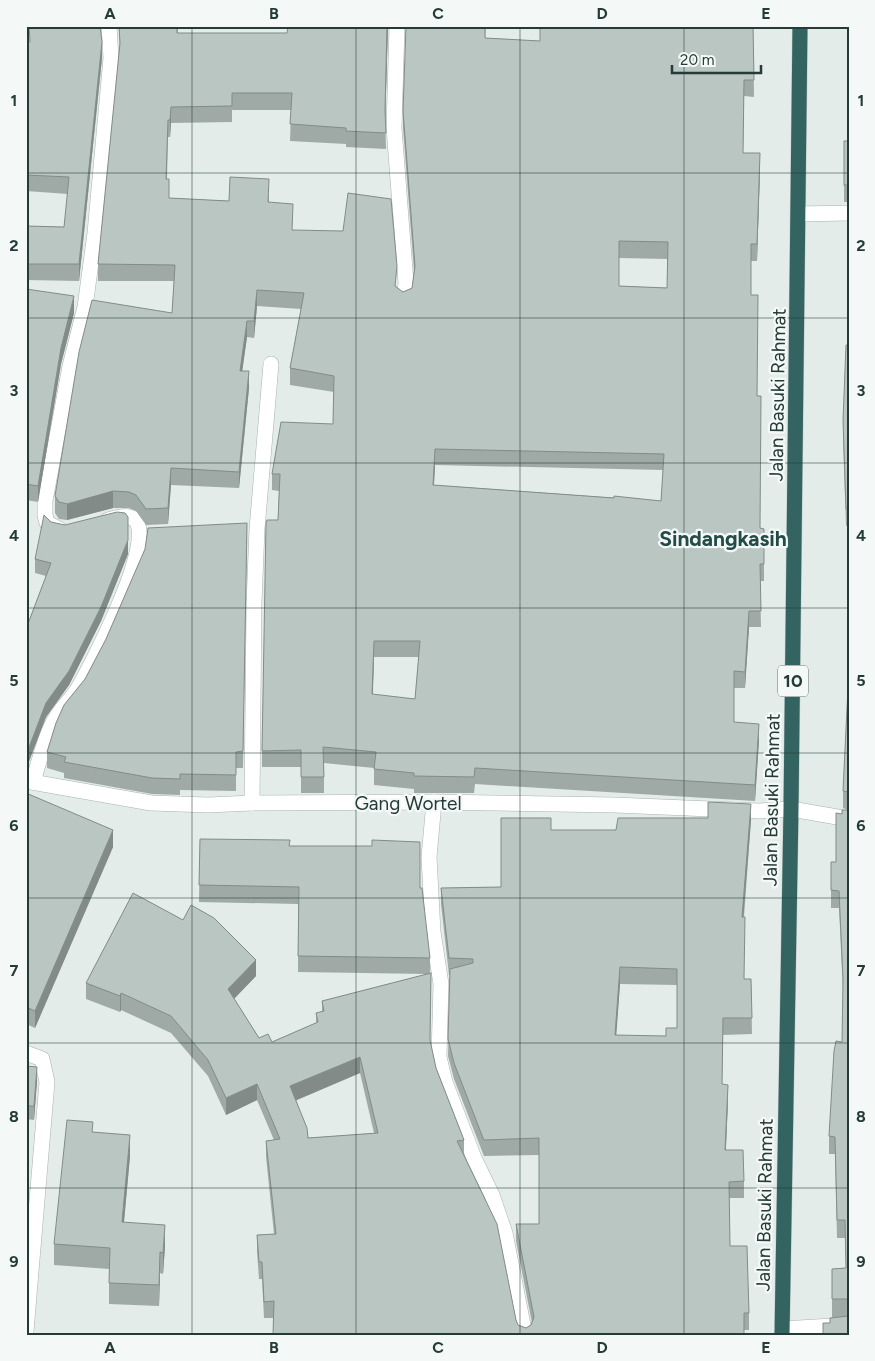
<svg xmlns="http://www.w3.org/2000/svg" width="875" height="1361" viewBox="0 0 875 1361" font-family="Figtree,sans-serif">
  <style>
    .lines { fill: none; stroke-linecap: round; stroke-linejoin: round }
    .street-casing { stroke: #a7b3b0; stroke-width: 16 }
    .highway-casing { stroke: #c2c8c7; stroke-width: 16 }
    .street { stroke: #fff; stroke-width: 15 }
    .highway { stroke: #346461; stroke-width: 15 }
    .wall { fill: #9faaa7; fill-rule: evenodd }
    .shaded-wall { fill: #828b88 }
    .building { fill: #b9c6c2; stroke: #828b88; fill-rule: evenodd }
    .grid { fill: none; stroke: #253b38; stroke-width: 1; stroke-opacity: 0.55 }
    .labels { text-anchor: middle; stroke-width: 4.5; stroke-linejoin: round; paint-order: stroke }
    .shield { fill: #f4f8f7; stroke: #637471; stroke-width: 1 }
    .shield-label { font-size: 18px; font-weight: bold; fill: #253b38 }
    .street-label { font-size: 19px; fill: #253b38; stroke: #f4f8f7 }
    .quarter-label { font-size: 21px; font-weight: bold; fill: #234b47; stroke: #f4f8f7 }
    .neatline { fill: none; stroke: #253b38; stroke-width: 2 }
    .grid-label { font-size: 16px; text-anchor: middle; font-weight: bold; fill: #253b38 }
  </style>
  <rect width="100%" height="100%" fill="#e4ece9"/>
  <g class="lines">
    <defs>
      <g id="street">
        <path d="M397,26L394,128L406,283L404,299"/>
        <path d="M799,214L849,213"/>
        <path d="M59,529L47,523L45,515V501L70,366L85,307L95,233L111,58L109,26"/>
        <path d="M26,781L151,803L208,805L252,803L434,802L615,805L759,811L791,809L849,819"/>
        <path d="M33,782C39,762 44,739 54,721C60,709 70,701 77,690C90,668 159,537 134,519C126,514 116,518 108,520"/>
        <path d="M434,802L429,857L433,932L441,984L439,1057L445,1082L474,1158L492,1195L505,1233L525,1335"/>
        <path d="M252,803L254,603L257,529L271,364"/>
        <path d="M26,1053L42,1059L47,1082L26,1331"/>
        <path d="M782,1329L849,1325"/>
      </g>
      <path id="highway" d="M782,1335L791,809L800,26"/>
    </defs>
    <!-- street casing -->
    <use href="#street" class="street-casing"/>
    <!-- highway casing -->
    <use href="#highway" class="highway-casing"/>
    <!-- street -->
    <use href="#street" class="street"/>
    <!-- highway -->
    <use href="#highway" class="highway"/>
  </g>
  <!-- wall -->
  <g class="wall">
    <path d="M119,26H178V33H287L317,28V26H388L385,116L386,149L346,147V144L290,141L291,110H232V122L171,123L170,137H168L167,179L169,198L229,201L269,196V202L292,230L396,287L403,292L412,288L414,271L403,128V111L486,26L485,38L540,41L753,26L754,97L744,96L743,153L760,170L757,261H751V295L757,396L760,528L764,529V581H760L761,627H749L745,688H734V722L759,740L755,801L475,784L474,793H414V789L374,785V768L324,763V793H301V767H262V751L278,520L279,491L272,490V474L333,424L334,392L290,385V368L301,309L257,306L254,338L247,337L242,371L249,388L239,488L171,485L168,524L146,525L136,511L129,508H113L67,520L59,519L55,513V496L172,313L174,281H98V264L120,49ZM619,258L667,259V288L619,286ZM435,465L663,470L661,501L434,485ZM374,657H419L415,699L373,695Z"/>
    <rect x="847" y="26" width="2" height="17"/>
    <path d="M26,42H29L102,58L79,281L26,280V226L64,227L68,194L26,191Z"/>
    <rect x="844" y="141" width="5" height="61"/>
    <path d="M26,289L74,313L61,364L38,502L26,500Z"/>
    <path d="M849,345V529V526H846L843,438V420Z"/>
    <path d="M51,522L128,554L101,621L69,685L46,717L28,764L26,763V629L46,576L35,573V559Z"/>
    <path d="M247,523L243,768H236V791L180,790V795L152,794L64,778V773L47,768V752Z"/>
    <path d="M849,667V1335L830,1323L842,1317H832V1269L846,1268L845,1238H837L835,1154H829V1136L842,1042L843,990L839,908H831V862H836L842,814L848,810L843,808V791Z"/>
    <path d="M26,793L113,847L35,1028L26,1024Z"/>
    <path d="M751,820L744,917V979H751L752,1034L723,1035L722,1084L728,1101L726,1150L744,1181V1198H729L730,1246L749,1313V1330L273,1335V1318H264L262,1279H259L257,1251V1235L274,1234L266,1157V1141L274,1140L257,1100L226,1115L208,1076L171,1033L121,1010L120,1012L86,999V983L256,976L234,999L259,1038L272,1042L316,1023V1013L322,1012V1001L427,974L298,972V904L199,902L200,839L290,846L420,888L430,958V974L431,990L430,1042L436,1068L464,1140V1154L516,1320L518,1325L526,1328L531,1325L532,1323L516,1241V1224H539V1155L484,1156L454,1079L448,1056L450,975H449L441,904V888L501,887L551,830H616ZM620,984L677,985V1028L666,1036H616ZM360,1073L374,1133L308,1138L296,1100Z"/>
    <path d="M26,1066L37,1081L34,1120L26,1119Z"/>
    <path d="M93,1132L130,1156L124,1222L165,1246L163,1274L160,1273L159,1306L109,1304V1269L54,1265V1244Z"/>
  </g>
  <!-- shaded-wall -->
  <g class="shaded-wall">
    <path d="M387,26H388L385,128V111Z"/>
    <path d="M102,42V58L79,281V264Z"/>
    <path d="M171,107V123L170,137V120Z"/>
    <path d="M760,153V170L757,261V244Z"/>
    <path d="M257,290V306L254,338V321Z"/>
    <path d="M74,296V313L61,364L38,502V486L61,348Z"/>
    <path d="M247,321V337L240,387V371Z"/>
    <path d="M249,371V388L239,488V472Z"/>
    <path d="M435,449V465L433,501V485Z"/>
    <path d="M171,468V485L168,524V508Z"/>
    <path d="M113,491V508L67,520V504Z"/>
    <path d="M128,540V554L101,621L69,685L46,717L28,764V750L46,703Z"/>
    <path d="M749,611V627L745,688V672Z"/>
    <path d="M374,641V657L372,711V694Z"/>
    <path d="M759,724V740L755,801V785Z"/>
    <path d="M751,804V820L742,933V917Z"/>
    <path d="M113,830V847L35,1028V1011Z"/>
    <path d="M256,960V976L228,1005V989Z"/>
    <path d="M620,967V984L615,1052V1035Z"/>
    <path d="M121,993V1010L120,1012V996Z"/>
    <path d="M360,1057V1073L290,1103V1086Z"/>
    <path d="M37,1067V1081L34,1120V1106Z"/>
    <path d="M257,1084V1100L226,1115V1098Z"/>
    <path d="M728,1085V1101L725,1166V1150Z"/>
    <path d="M130,1135V1156L122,1243V1222Z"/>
    <path d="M165,1225V1246L163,1274V1253Z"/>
    <path d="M160,1252V1273L159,1306V1285Z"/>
  </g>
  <!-- building -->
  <g class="building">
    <path d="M29,26H100L102,42L79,264H26V226L64,227L69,177L26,175V42H30Z"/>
    <path d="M119,26H177V33H287L288,26L317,28V26H387L385,111L386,133L346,131V128L290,124L292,93H232V106L171,107L170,120H168L166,179H169V198L229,201L230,177L269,179L268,202L293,204L292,230L343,231L348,193L391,199L397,266L395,286L403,292L412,288L415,266L403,111L406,26H485V38L540,41V26H753L754,80H744L743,153H760L757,244H751V295H758L757,396H761L760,528L764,529V564H760L761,611H749L745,672L734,671V722L759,724L755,785L475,768L474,777L414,776V773L374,769L376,752L323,747L324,777H301V750L262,751L266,523L267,520H278L280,474H272L281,422L333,424L334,376L290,368L304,293L257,290L254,321H247L240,371H249L239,472L171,468L168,508L146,509L136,495L129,492L113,491L67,504L59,502L55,496L79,352L92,300L172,313L175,265L98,264L120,43ZM619,241L668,242L667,288L619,286ZM435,449L664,454L661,501L614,496V498L433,485ZM374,641H420L415,699L372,694Z"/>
    <rect x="844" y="141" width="5" height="44"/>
    <path d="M26,289L74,296L61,348L38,486L26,484Z"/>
    <path d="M846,345H849V511V509H846L843,420Z"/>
    <path d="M117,512L125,513L128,517V540L101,607L69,671L46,703L28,750L26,749V629L51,563L35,559L44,515L51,522L65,525Z"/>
    <path d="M247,523L243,751L236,752V775L180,774V779L152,778L64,762L66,757L47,752L56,723L64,705L85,679L106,639L145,549L148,528Z"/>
    <path d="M848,562H849V592Z"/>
    <path d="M849,667V792L843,791Z"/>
    <path d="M26,793L113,830L35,1011L26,1007Z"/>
    <path d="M708,802L751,804L742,917H745L744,979H751L752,1018H723L722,1084L728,1085L725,1150H743L744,1181L729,1182L730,1246H747L749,1313H744V1335H273L274,1301L264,1302L262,1262H259L257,1235L276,1234L266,1141L280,1139L257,1084L226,1098L208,1060L171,1016L121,993L120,996L86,983L133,893L183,920L191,905L214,918L256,960L228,989L259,1038L268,1034L272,1042L318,1022L316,1013L324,1011L322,1001L431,973L430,1040L436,1068L464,1140L457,1141L497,1224L516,1320L518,1325L526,1328L531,1325L534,1317L516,1224H539V1138L484,1140L483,1138L454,1063L448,1039L450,969L473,963V959L449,958L441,888L501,887V818H551V830H616L618,818H708ZM620,967L677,969V1028H666V1036L615,1035ZM360,1057L378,1133L308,1138L307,1128L290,1086Z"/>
    <path d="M842,810H849V1299H832V1269L846,1268L845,1220H837L835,1137L829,1136L834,1051L836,1041L842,1042L843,979L839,891L831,890V862H836V813L842,814Z"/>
    <path d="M200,839L290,840L289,846H372V840L420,842V888H422L430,958L298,956L299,887L199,885Z"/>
    <path d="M26,1066L37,1067L34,1106H26Z"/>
    <path d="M67,1120L93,1122L92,1132L130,1135L122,1222L165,1225L163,1253L160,1252L159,1285L109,1283L110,1248L54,1244Z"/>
    <path d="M849,1316V1335H823V1323H830V1318Z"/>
  </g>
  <!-- grid -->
  <path class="grid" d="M192,26V1335M356,26V1335M520,26V1335M684,26V1335M26,173H849M26,318H849M26,463H849M26,608H849M26,753H849M26,898H849M26,1043H849M26,1188H849"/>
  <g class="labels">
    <!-- shield labels -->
    <rect class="shield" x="778" y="665.5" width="30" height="31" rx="4"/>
    <g class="shield-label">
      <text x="793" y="687">10</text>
    </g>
    <!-- street labels -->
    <g class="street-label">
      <text transform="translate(777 395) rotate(-89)" y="7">Jalan Basuki Rahmat</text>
      <text transform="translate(771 800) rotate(-89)" y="7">Jalan Basuki Rahmat</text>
      <text x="408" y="810">Gang Wortel</text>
      <text transform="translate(764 1205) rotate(-89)" y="7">Jalan Basuki Rahmat</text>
    </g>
    <!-- quarter labels -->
    <g class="quarter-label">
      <text x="723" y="546">Sindangkasih</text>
    </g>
  </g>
  <!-- border -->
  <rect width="875" height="1361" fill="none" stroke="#f4f8f7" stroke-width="55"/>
  <!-- scale -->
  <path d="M672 65v8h89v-8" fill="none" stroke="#253b38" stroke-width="2.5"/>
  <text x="680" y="65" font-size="15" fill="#253b38" stroke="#f4f8f7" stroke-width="4" paint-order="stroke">20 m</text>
  <rect x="28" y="28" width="820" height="1306" class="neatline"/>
  <g class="grid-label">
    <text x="110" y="19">A</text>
    <text x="274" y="19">B</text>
    <text x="438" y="19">C</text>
    <text x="602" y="19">D</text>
    <text x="766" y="19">E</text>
    <text x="14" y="106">1</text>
    <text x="861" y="106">1</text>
    <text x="14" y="251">2</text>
    <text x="861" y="251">2</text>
    <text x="14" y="396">3</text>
    <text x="861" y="396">3</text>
    <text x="14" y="541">4</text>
    <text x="861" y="541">4</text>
    <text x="14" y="686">5</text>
    <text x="861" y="686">5</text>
    <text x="14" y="831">6</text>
    <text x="861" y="831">6</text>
    <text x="14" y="976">7</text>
    <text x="861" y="976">7</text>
    <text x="14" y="1122">8</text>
    <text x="861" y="1122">8</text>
    <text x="14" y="1267">9</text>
    <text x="861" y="1267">9</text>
    <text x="110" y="1353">A</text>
    <text x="274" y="1353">B</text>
    <text x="438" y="1353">C</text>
    <text x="602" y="1353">D</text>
    <text x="766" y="1353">E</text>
  </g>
</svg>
